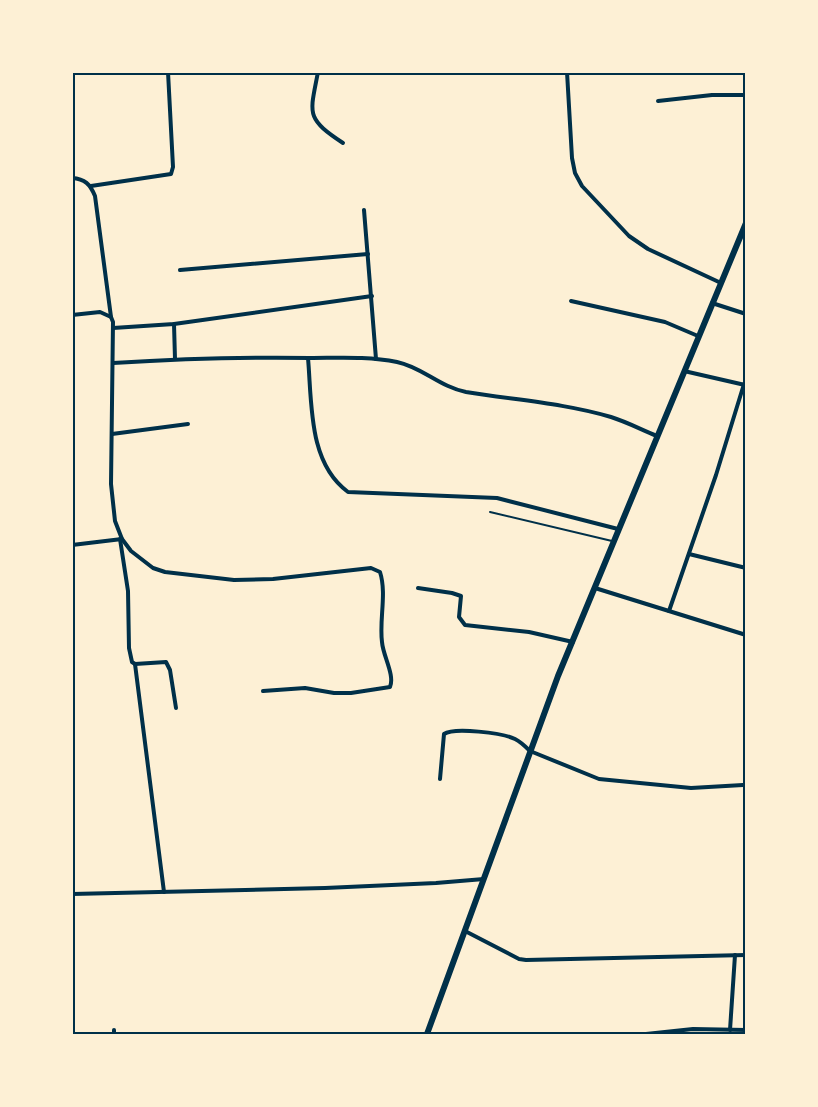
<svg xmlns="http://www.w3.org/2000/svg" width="818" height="1107" viewBox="0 0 818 1107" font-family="'PT Serif',serif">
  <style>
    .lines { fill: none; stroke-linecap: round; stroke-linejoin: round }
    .service { stroke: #003049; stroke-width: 2 }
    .minor { stroke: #003049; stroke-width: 4 }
    .trunk { stroke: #003049; stroke-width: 6 }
    .neatline { fill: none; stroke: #003049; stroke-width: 2 }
  </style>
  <rect width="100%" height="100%" fill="#fdf0d5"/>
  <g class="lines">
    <!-- service -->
    <path class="service" d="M490,512L612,541"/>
    <!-- minor -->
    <g class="minor">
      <path d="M318,72C310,114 305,118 343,143"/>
      <path d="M567,72L572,158L575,173L582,186L629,236L648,249L721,283"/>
      <path d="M658,101L712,95H746"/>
      <path d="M72,178C85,179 90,184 95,196L111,317"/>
      <path d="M91,186L171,174L173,167L168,72"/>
      <path d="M364,210L376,359"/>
      <path d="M180,270L368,254"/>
      <path d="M571,301L665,322L698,336"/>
      <path d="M712,303L746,314"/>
      <path d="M72,315L100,312L111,317L113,322L111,484L115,521L122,539L131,551L153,568L165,572L234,580L273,579L371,568L380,572C387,594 379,620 382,642C383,656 395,675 390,687L351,693H334L305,688L263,691"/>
      <path d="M174,324L175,359"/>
      <path d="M113,328L174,324L372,296"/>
      <path d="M308,358C312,403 308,463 348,492L497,498L618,529"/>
      <path d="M113,363C178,359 244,357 310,358C338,358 368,356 397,362C422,367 440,387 466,392C514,400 564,403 611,417C627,422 642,430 657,436"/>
      <path d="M684,371L745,385"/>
      <path d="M112,434L188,424"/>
      <path d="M120,539L128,591L129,648L132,662L135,664L166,662L170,670L176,708"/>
      <path d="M72,545L122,539"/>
      <path d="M689,554L746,568"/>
      <path d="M418,588L452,593L461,596L459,617L465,625L529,632L573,642"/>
      <path d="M595,588L746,635"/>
      <path d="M669,611L716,475L744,384"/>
      <path d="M135,664L164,892"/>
      <path d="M440,779L444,734C454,727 503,733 515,739C521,742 526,747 530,751L599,779L691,788L743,785"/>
      <path d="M72,894L325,888L436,883L484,879"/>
      <path d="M465,931L519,959L526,960L746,955"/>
      <path d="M730,1030L735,955"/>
      <path d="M114,1034V1030"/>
      <path d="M480,1034H516"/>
      <path d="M646,1034L693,1029L746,1030"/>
    </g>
    <!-- trunk -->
    <path class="trunk" d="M427,1034L558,676L746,223"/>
  </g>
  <!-- border -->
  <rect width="818" height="1107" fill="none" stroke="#fdf0d5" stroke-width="148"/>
  <rect x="74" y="74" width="670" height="959" class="neatline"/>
</svg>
